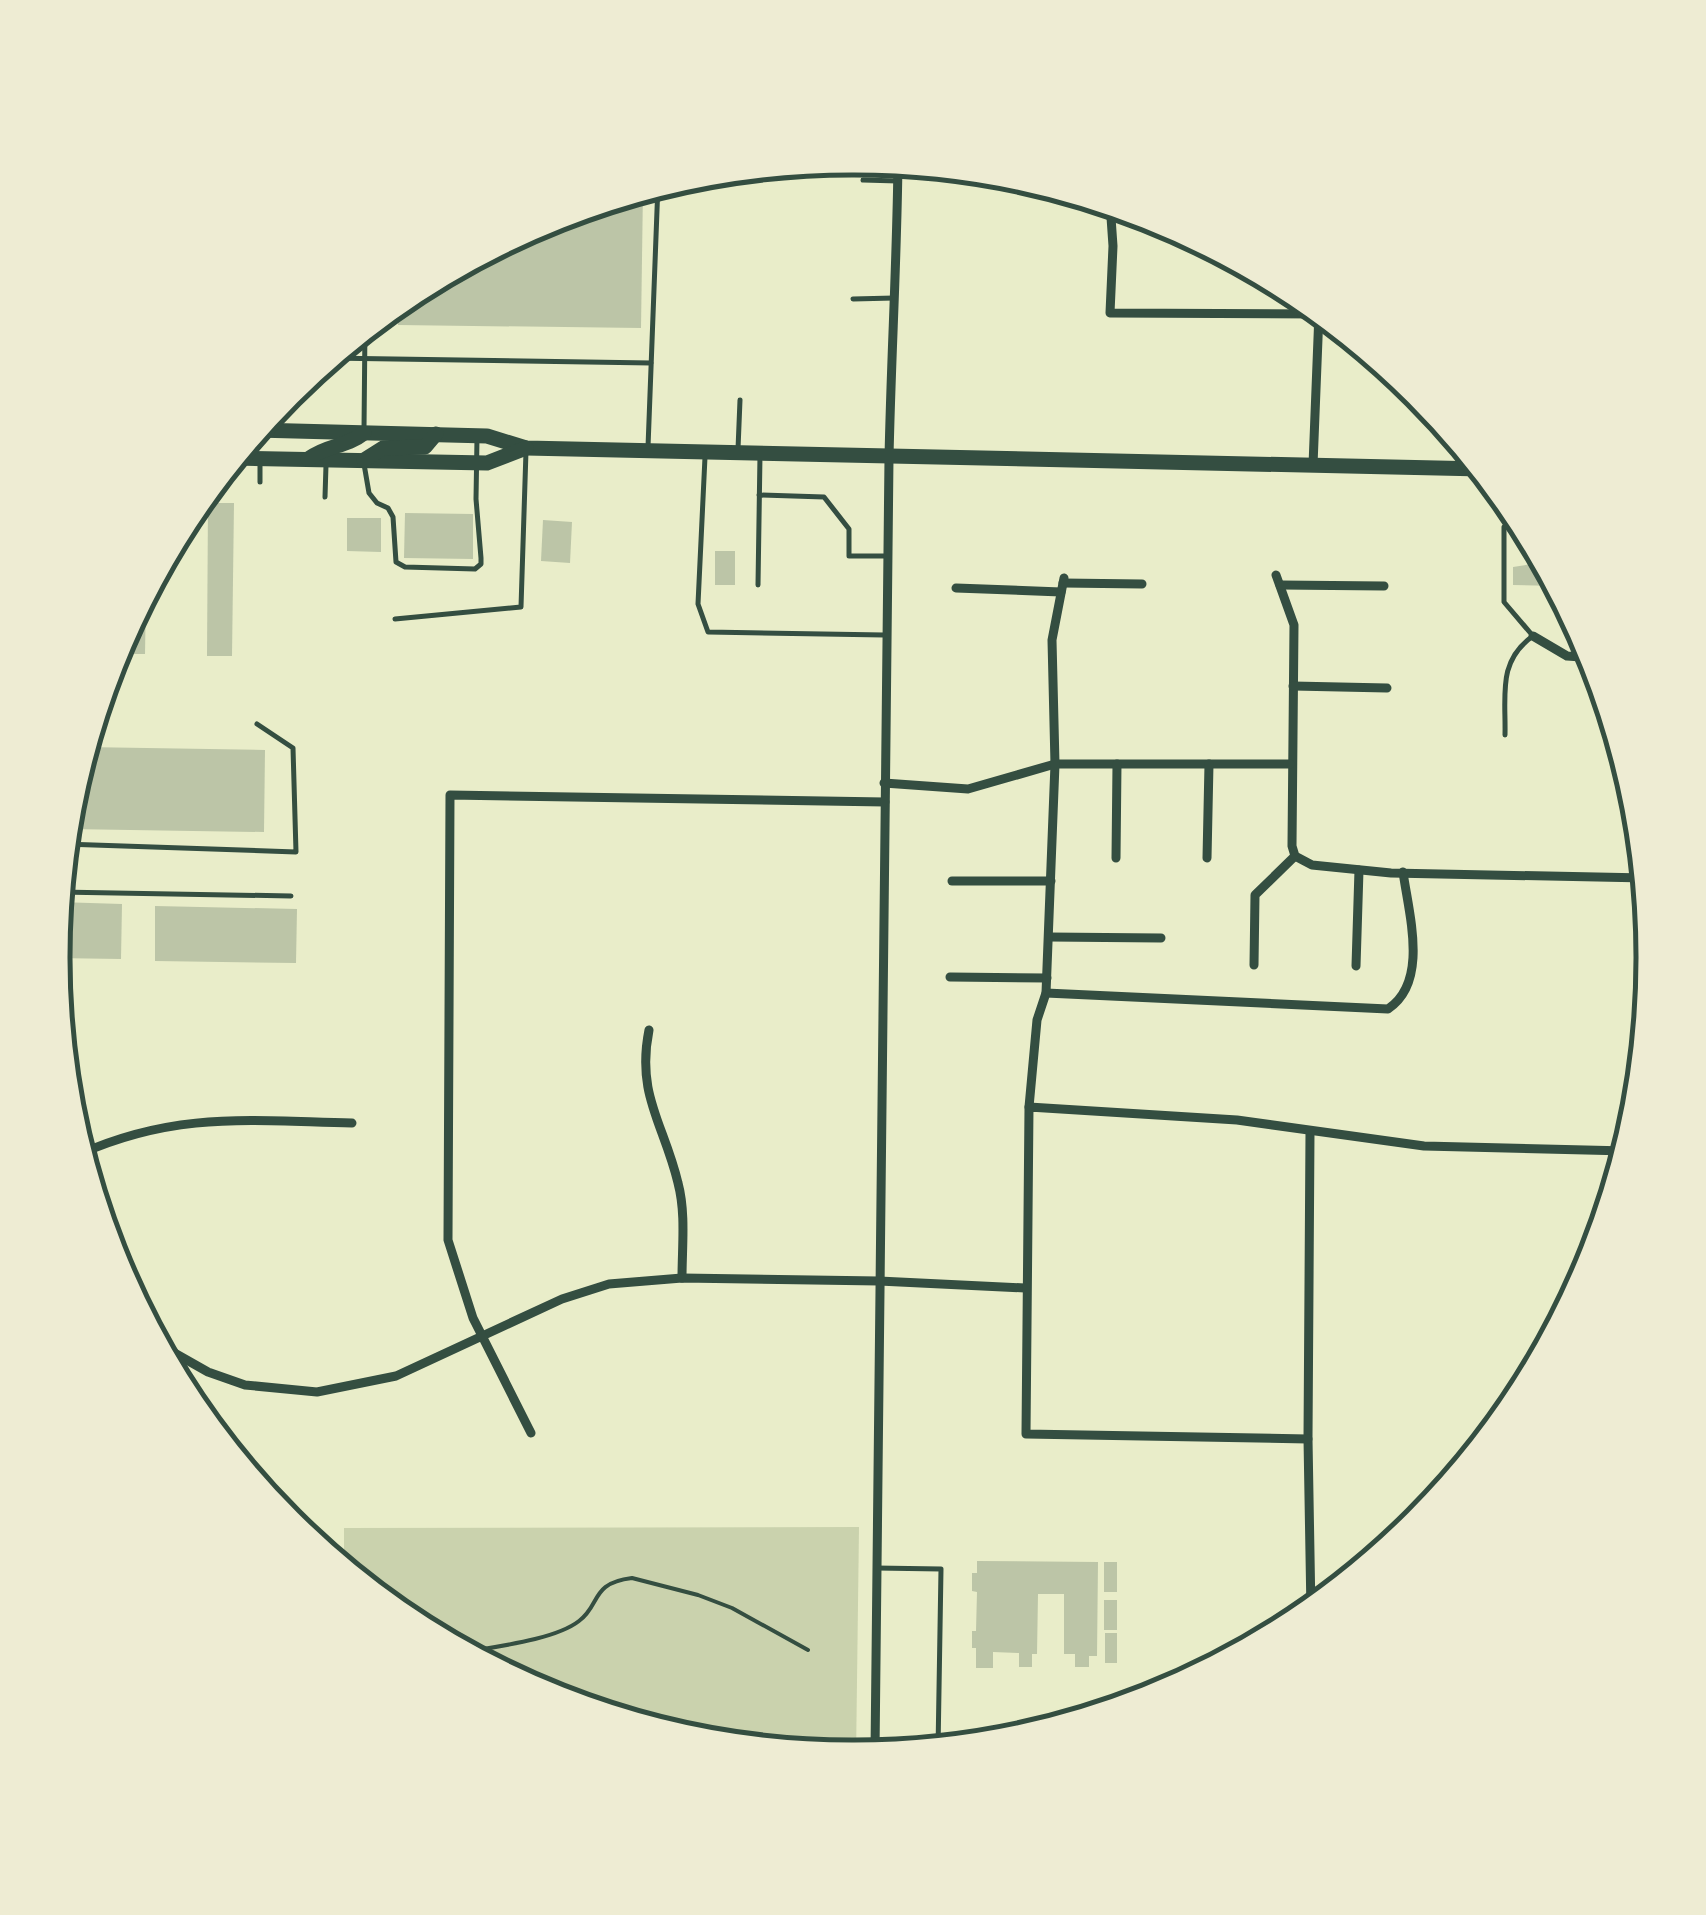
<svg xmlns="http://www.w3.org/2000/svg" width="1706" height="1915" viewBox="0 0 1706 1915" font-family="Arial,sans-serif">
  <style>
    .green { fill: #cad2ad }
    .building { fill: #bcc5a7 }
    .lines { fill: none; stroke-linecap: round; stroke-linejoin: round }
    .path { stroke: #344e41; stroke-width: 4 }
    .service { stroke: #344e41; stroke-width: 5 }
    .minor { stroke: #344e41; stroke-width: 9 }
    .primary { stroke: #344e41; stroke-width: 15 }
    .rim { fill: none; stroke: #344e41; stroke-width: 5 }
  </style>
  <rect width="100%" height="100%" fill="#e9edc9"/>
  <!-- green -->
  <path class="green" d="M859,1527L856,1758H852L696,1742L546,1697L408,1623L344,1570V1528Z"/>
  <!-- building -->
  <g class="building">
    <path d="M643,189L641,328L398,325V300L409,292L547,218Z"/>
    <path d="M208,503H234L232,656H207Z"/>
    <path d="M405,513L473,514V559L404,558Z"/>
    <path d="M347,518H381V552L347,551Z"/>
    <path d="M543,520L572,522L570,563L541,561Z"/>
    <rect x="715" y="551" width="20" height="34"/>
    <path d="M1539,559H1543L1558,586L1513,585V567L1538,563Z"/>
    <path d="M146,591L145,654H120V639Z"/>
    <path d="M84,747L265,750L264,832L68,829L69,799Z"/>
    <path d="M58,902L122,904L121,959L53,958Z"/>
    <path d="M155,906L297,909L296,963L155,961Z"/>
    <path d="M977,1561L1098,1562L1097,1656H1089V1667H1075V1654H1064V1594H1038L1037,1654H1032V1667H1019V1653L993,1652V1668H976V1648H972V1631H976L977,1592L972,1591V1573H977Z"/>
    <rect x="1104" y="1562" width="13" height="30"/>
    <rect x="1104" y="1600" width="13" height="30"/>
    <rect x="1105" y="1633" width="12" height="30"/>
  </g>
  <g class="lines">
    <!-- path -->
    <path class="path" d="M471,1651C500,1646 556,1639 579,1621C601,1605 590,1583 632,1578L698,1595L732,1608L808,1650"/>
    <!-- service -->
    <g class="service">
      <path d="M863,180L898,181"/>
      <path d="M853,299L894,298"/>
      <path d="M328,358L651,363"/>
      <path d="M364,429L365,327"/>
      <path d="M648,447L658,184"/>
      <path d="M738,449L740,400"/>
      <path d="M705,457L698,604L708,632L884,635"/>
      <path d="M364,464L369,493L377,503L388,508L393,517L396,562L405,567L475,569L481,564V558L476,499L477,438"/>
      <path d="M260,482V462"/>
      <path d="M759,495L824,497L849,529V556H888"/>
      <path d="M325,497L326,465"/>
      <path d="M1504,527V602L1533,636C1497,661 1506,696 1505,735"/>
      <path d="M758,585L760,455"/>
      <path d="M395,619L521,607L526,451"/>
      <path d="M64,844L296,852L293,748L257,724"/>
      <path d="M59,892L291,896"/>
      <path d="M876,1568L941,1569L938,1750"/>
    </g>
    <!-- minor -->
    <g class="minor">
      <path d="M1110,203L1113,246L1110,313L1319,314"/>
      <path d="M1313,465L1319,313"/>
      <path d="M1276,575L1294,625L1292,846L1295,856L1312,865L1391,873L1646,878"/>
      <path d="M1063,583L1142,584"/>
      <path d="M1280,585L1384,586"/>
      <path d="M956,588L1061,592"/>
      <path d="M1533,636L1567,656L1595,658"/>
      <path d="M1293,686L1387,688"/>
      <path d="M884,783L968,789L1055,764H1290"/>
      <path d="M1116,858L1117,764"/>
      <path d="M1207,858L1209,764"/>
      <path d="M952,881H1051"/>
      <path d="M1049,937L1161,938"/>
      <path d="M1254,965L1255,895L1295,856"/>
      <path d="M1356,966L1359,870"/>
      <path d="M950,977L1047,978"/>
      <path d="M1046,993L1388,1009C1429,982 1409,915 1403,872"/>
      <path d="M649,1030C636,1095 664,1124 678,1183C686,1213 682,1247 682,1278"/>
      <path d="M1029,1107L1037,1020L1046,993L1055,764L1052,640L1064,578"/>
      <path d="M1310,1132L1308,1439L1311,1612"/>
      <path d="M80,1154C177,1111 250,1121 352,1123"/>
      <path d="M155,1342L208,1372L245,1385L317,1392L396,1376L562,1299L609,1284L682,1278L879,1281L1025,1288"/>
      <path d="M531,1433L473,1318L448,1240L450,795L885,802"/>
      <path d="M1308,1439L1026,1434L1029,1107L1237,1120L1424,1146L1627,1151"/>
      <path d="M875,1756C878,1323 882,890 889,458C891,359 897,260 898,161"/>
    </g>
    <!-- primary -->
    <g class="primary">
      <path d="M256,430L487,436L526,448L1482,469"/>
      <path d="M233,458L487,463L526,448"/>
      <path d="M308,459C328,444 345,448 364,433"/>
      <path d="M364,460L383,448L425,447L436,434"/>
    </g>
  </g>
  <!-- crop -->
  <path d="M0 0H1706V1915H0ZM852 175H854A782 782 0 0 1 1636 957V958A782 782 0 0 1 854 1740H852A782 782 0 0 1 70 958V957A782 782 0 0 1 852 175Z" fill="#eeecd3" fill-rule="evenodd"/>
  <path class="rim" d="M852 175H854A782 782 0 0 1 1636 957V958A782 782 0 0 1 854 1740H852A782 782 0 0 1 70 958V957A782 782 0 0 1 852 175Z"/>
</svg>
